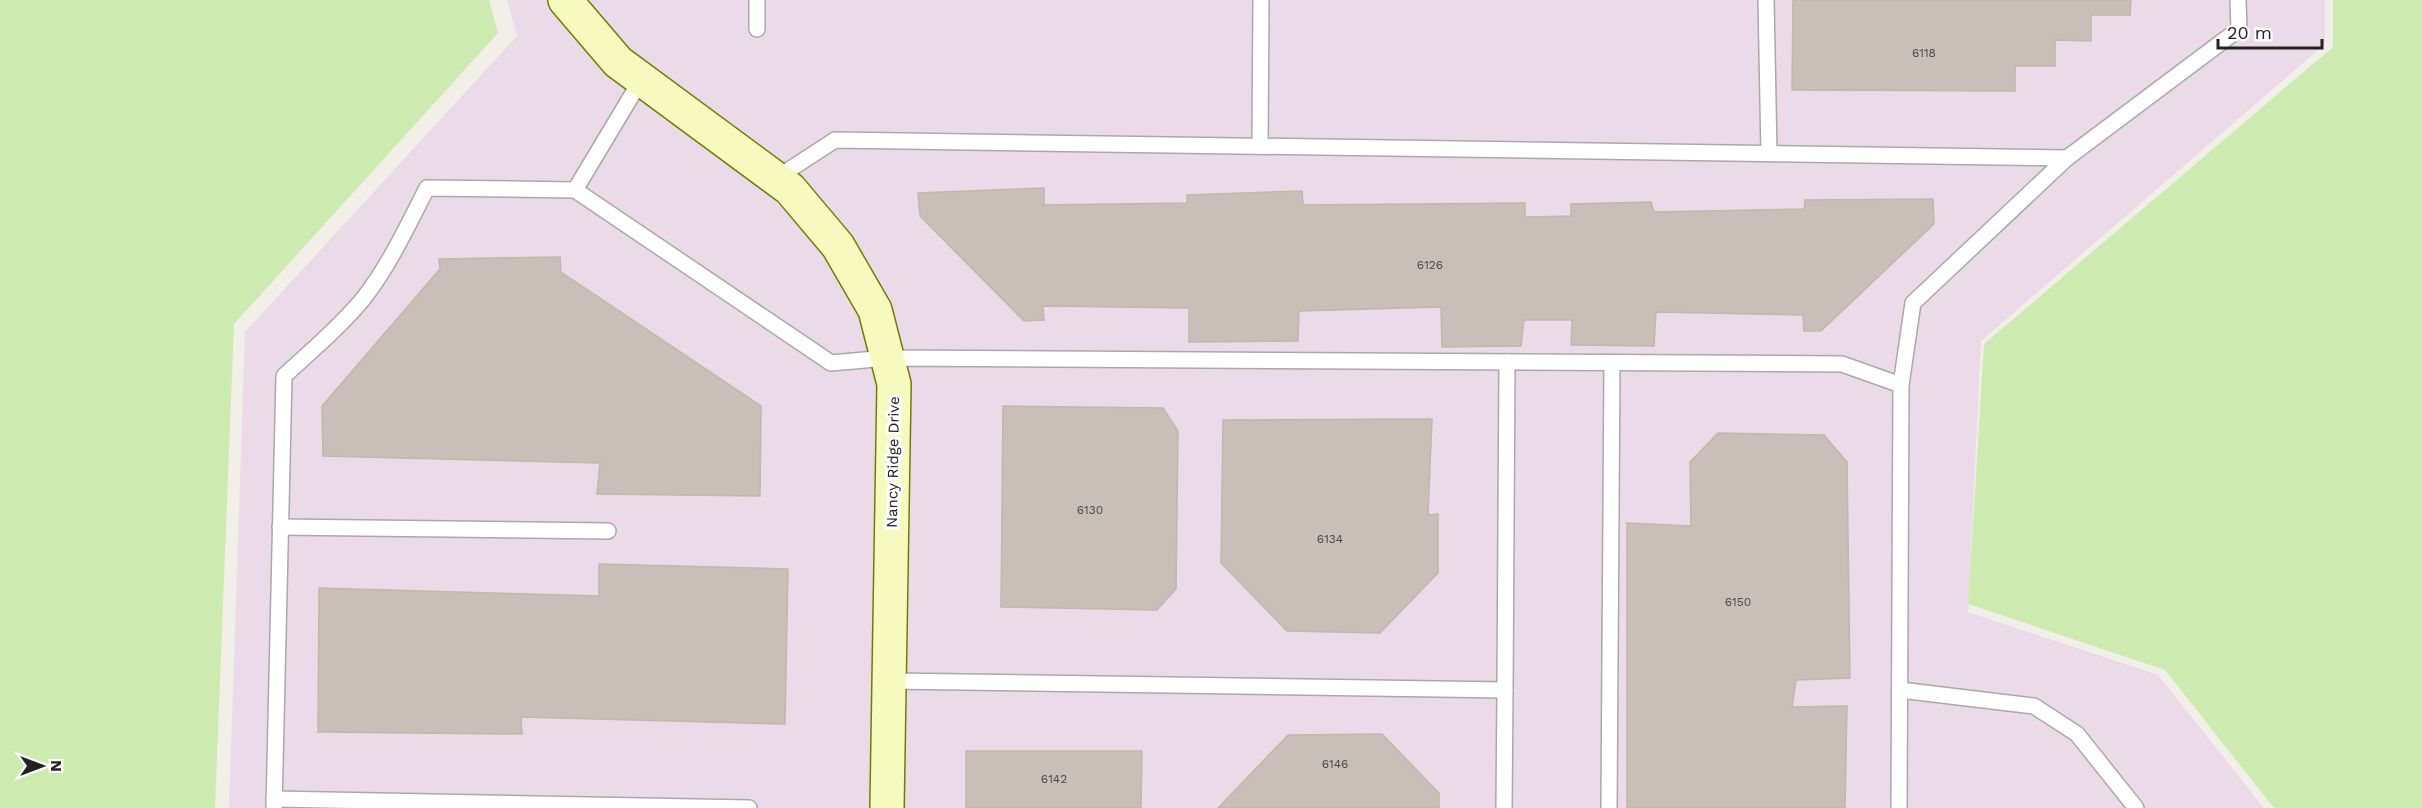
<svg xmlns="http://www.w3.org/2000/svg" width="2422" height="808" viewBox="0 0 2422 808" font-family="'Work Sans',sans-serif">
  <style>
    .industrial { fill: #ebdbe8 }
    .grass { fill: #cdebb0 }
    .building { fill: #c7bfb8; stroke: #c4b6ab; stroke-width: 1.5 }
    .lines { fill: none; stroke-linecap: round; stroke-linejoin: round }
    .lane-casing { stroke: #a9a9a9; stroke-width: 18 }
    .secondary-casing { stroke: #707d05; stroke-width: 36 }
    .lane { stroke: #fff; stroke-width: 15 }
    .secondary { stroke: #f7fabf; stroke-width: 33 }
    .labels { text-anchor: middle; stroke-width: 6; stroke-linejoin: round; paint-order: stroke }
    .number-label { font-size: 12px; fill: #4b4948 }
    .street-label { font-size: 15px; fill: #222; stroke: #fff }
  </style>
  <rect width="100%" height="100%" fill="#f2efe9"/>
  <!-- industrial -->
  <path class="industrial" d="M507,0H2325V44L1981,341L1968,612L2158,675L2264,808H229L245,332L517,36Z"/>
  <!-- grass -->
  <g class="grass">
    <path d="M0,0H489L498,33L234,324L215,808H0Z"/>
    <path d="M2333,0H2422V808H2274L2165,670L1968,604L1984,344L2333,47Z"/>
  </g>
  <!-- building -->
  <g class="building">
    <path d="M1793,0H2131L2130,15H2091V41L2055,40V66H2015V91L1792,90Z"/>
    <path d="M1044,188V205L1187,203V195L1302,191L1303,205L1525,203V217L1571,216V204L1651,202L1654,212L1804,209L1805,200L1933,199L1934,224L1821,331H1804L1803,315L1656,312L1654,346L1571,345L1572,320H1524L1521,346L1442,347L1441,307L1299,311L1298,341L1189,342V308L1043,306L1044,320L1024,321L920,216L918,193Z"/>
    <path d="M560,257L561,272L761,406L760,496L597,494L600,463L323,456L322,406L440,269L439,259Z"/>
    <path d="M1003,406L1163,408L1178,431L1176,589L1157,610L1001,607Z"/>
    <path d="M1432,419L1428,515L1438,514V573L1380,633L1287,631L1221,563L1223,420Z"/>
    <path d="M1718,433L1824,435L1847,462L1850,678L1796,680L1792,707L1847,706L1845,808H1627V523L1691,526L1690,462Z"/>
    <path d="M599,564L788,569L785,724L521,717L522,734L318,732L319,588L599,596Z"/>
    <path d="M1382,734L1439,793V808H1218L1288,735Z"/>
    <path d="M966,751H1142L1141,808H966Z"/>
  </g>
  <g class="lines">
    <defs>
      <g id="lane">
        <path d="M757,0V29"/>
        <path d="M1766,0L1769,153"/>
        <path d="M1260,146L1261,0"/>
        <path d="M775,179L835,140L2067,158"/>
        <path d="M575,190L831,363L887,358L1842,364L1901,385"/>
        <path d="M280,527L608,531"/>
        <path d="M890,681L1505,690L1504,808"/>
        <path d="M1505,690L1507,362"/>
        <path d="M1900,690L2034,706L2077,734L2136,808"/>
        <path d="M274,799L749,808"/>
        <path d="M274,808L284,376C311,351 340,327 363,299C389,266 408,225 427,188L575,190L641,80"/>
        <path d="M1609,808L1612,363"/>
        <path d="M1899,808L1901,385L1913,303L2067,158L2239,29L2238,0"/>
      </g>
      <path id="secondary" d="M565,0L618,62L790,189L838,246L875,310L894,384L887,808"/>
    </defs>
    <!-- lane casing -->
    <use href="#lane" class="lane-casing"/>
    <!-- secondary casing -->
    <use href="#secondary" class="secondary-casing"/>
    <!-- lane -->
    <use href="#lane" class="lane"/>
    <!-- secondary -->
    <use href="#secondary" class="secondary"/>
  </g>
  <g class="labels">
    <!-- number labels -->
    <g class="number-label">
      <text x="1924" y="57">6118</text>
      <text x="1430" y="269">6126</text>
      <text x="1090" y="514">6130</text>
      <text x="1330" y="543">6134</text>
      <text x="1738" y="606">6150</text>
      <text x="1335" y="768">6146</text>
      <text x="1054" y="783">6142</text>
    </g>
    <!-- street labels -->
    <g class="street-label">
      <text transform="translate(893 462) rotate(-89)" y="5">Nancy Ridge Drive</text>
    </g>
  </g>
  <!-- north arrow -->
  <g transform="translate(42 766) rotate(90)" stroke="#ffffff" stroke-width="4.5" paint-order="stroke">
  <path d="M0-4.5L10 22L0 15L-10 22Z" fill="#222222"/>
  <text y="-9" font-size="16" font-weight="bold" text-anchor="middle" fill="#222222">N</text>
  </g>
  <!-- scale -->
  <path d="M2218 39v9h104v-9" fill="none" stroke="#222222" stroke-width="3"/>
  <text x="2227" y="39" font-size="18" fill="#222222" stroke="#ffffff" stroke-width="4.5" paint-order="stroke">20 m</text>
</svg>
